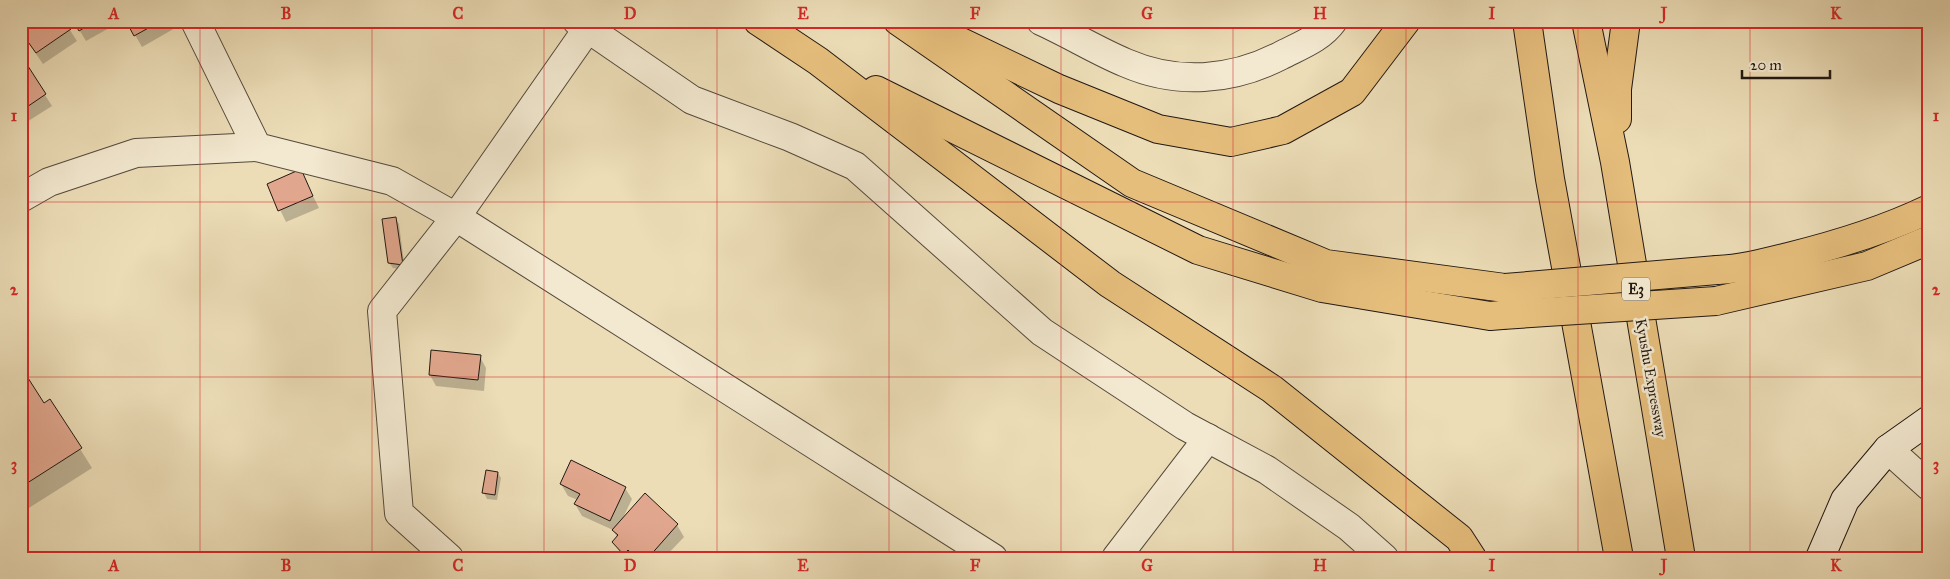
<svg xmlns="http://www.w3.org/2000/svg" width="1950" height="579" viewBox="0 0 1950 579" font-family="'IM FELL Great Primer',serif">
  <style>
    .shadow { fill: #0003 }
    .building { fill: #e1a78e; stroke: #221812 }
    .lines { fill: none; stroke-linecap: round; stroke-linejoin: round }
    .street-casing { stroke: #54493b; stroke-width: 30 }
    .secondary-casing { stroke: #221812; stroke-width: 30 }
    .highway-casing { stroke: #221812; stroke-width: 30 }
    .street { stroke: #f3e9d0; stroke-width: 28 }
    .secondary { stroke: #f3e9d0; stroke-width: 28 }
    .highway { stroke: #e6be7c; stroke-width: 28 }
    .highway-bridge-casing { stroke: #221812; stroke-width: 30; stroke-linecap: butt }
    .highway-bridge { stroke: #e6be7c; stroke-width: 28 }
    .grid { fill: none; stroke: #d62828; stroke-width: 1; stroke-opacity: 0.55 }
    .labels { text-anchor: middle; stroke-width: 5; stroke-linejoin: round; paint-order: stroke }
    .shield { fill: #f3e9d0; stroke: #61574b; stroke-width: 1 }
    .shield-label { font-size: 14px; font-weight: bold; fill: #221812 }
    .street-label { font-size: 15px; fill: #221812; stroke: #f3e9d0 }
    .neatline { fill: none; stroke: #d62828; stroke-width: 2 }
    .grid-label { font-size: 16px; text-anchor: middle; font-weight: bold; fill: #d62828 }
  </style>
  <rect width="100%" height="100%" fill="#ecddb7"/>
  <filter id="stains"><feTurbulence type="fractalNoise" baseFrequency=".004" numOctaves="4"/><feColorMatrix values="0 0 0 0 .2 0 0 0 0 .09 0 0 0 0 .02 0 0 0 .5 -.17"/></filter>
  <radialGradient id="worn" r=".72"><stop offset=".6" stop-color="#630" stop-opacity="0"/><stop offset="1" stop-color="#630" stop-opacity=".3"/></radialGradient>
  <!-- shadow -->
  <g class="shadow">
    <path d="M64,21L77,41L43,64L21,32Z"/>
    <path d="M74,21H108L111,27L86,41Z"/>
    <path d="M127,21H174L177,27L142,47Z"/>
    <path d="M25,64L52,106L22,125L21,67Z"/>
    <path d="M300,170L319,208L286,222L268,185Z"/>
    <path d="M395,218L399,224L405,270L393,268L389,263Z"/>
    <path d="M432,351L480,357L486,368L484,391L436,386L430,375Z"/>
    <path d="M21,369L44,405L50,401L92,468L21,513Z"/>
    <path d="M498,473L501,478L497,500L487,499L484,493Z"/>
    <path d="M561,484L625,488L632,499L623,518L645,495L677,525L684,537L664,558H624L613,542L617,537L613,530L582,516L575,504L578,500L568,496Z"/>
  </g>
  <!-- building -->
  <g class="building">
    <path d="M21,21H66L71,29L36,53L21,32Z"/>
    <path d="M73,21H95L79,31Z"/>
    <path d="M126,21H161L134,36Z"/>
    <path d="M26,63L46,94L21,111V66Z"/>
    <path d="M301,169L313,196L278,211L267,184Z"/>
    <path d="M396,217L403,265L388,263L382,219Z"/>
    <path d="M431,350L481,355L478,380L429,375Z"/>
    <path d="M21,367L44,403L50,399L82,448L21,487Z"/>
    <path d="M571,460L626,487L610,521L574,504L580,494L560,484Z"/>
    <path d="M486,470L498,472L495,495L482,493Z"/>
    <path d="M645,493L678,524L648,558H636L628,550L624,555L612,542L618,535L612,530Z"/>
  </g>
  <g class="lines">
    <defs>
      <g id="street">
        <path d="M195,21L257,147L392,181L456,217L993,558"/>
        <path d="M577,21L692,100L790,137L855,166L1042,332L1185,426L1267,470L1349,527L1384,558"/>
        <path d="M1041,21C1070,34 1097,51 1126,63C1177,85 1231,81 1280,56C1299,46 1320,39 1333,21"/>
        <path d="M21,198L49,182L136,153L257,147"/>
        <path d="M1888,449L1929,486"/>
        <path d="M449,558L399,513L382,311L456,217L588,28"/>
        <path d="M1116,558L1208,438"/>
      </g>
      <path id="secondary" d="M1820,558L1845,500L1888,449L1929,420"/>
      <g id="highway">
        <path d="M758,21L818,61L1110,284L1272,389L1459,538L1472,558"/>
        <path d="M898,21L1132,183L1326,264L1505,288"/>
        <path d="M1527,21L1550,179L1619,558"/>
        <path d="M1586,21L1615,162L1681,558"/>
        <path d="M932,28L1059,89L1158,129L1231,142L1283,130L1352,92L1406,21"/>
        <path d="M876,90L1198,250L1322,288L1490,316L1502,315"/>
        <path d="M1617,119V89L1626,21"/>
        <path d="M1717,270C1741,269 1764,263 1788,257C1837,245 1883,231 1929,209"/>
        <path d="M1716,301L1867,266L1929,240"/>
      </g>
    </defs>
    <!-- street casing -->
    <use href="#street" class="street-casing"/>
    <!-- secondary casing -->
    <use href="#secondary" class="secondary-casing"/>
    <!-- highway casing -->
    <use href="#highway" class="highway-casing"/>
    <!-- street -->
    <use href="#street" class="street"/>
    <!-- secondary -->
    <use href="#secondary" class="secondary"/>
    <!-- highway -->
    <use href="#highway" class="highway"/>
    <defs>
      <g id="highway-bridge">
        <path d="M1505,288L1717,270"/>
        <path d="M1502,315L1716,301"/>
      </g>
    </defs>
    <!-- highway-bridge casing -->
    <use href="#highway-bridge" class="highway-bridge-casing"/>
    <!-- highway-bridge -->
    <use href="#highway-bridge" class="highway-bridge"/>
  </g>
  <!-- grid -->
  <path class="grid" d="M200,21V558M372,21V558M544,21V558M717,21V558M889,21V558M1061,21V558M1233,21V558M1406,21V558M1578,21V558M1750,21V558M21,202H1929M21,377H1929"/>
  <g class="labels">
    <!-- shield labels -->
    <rect class="shield" x="1622" y="277.5" width="28" height="23" rx="4"/>
    <g class="shield-label">
      <text x="1636" y="294">E3</text>
    </g>
    <!-- street labels -->
    <g class="street-label">
      <text transform="translate(1651 378) rotate(80)" y="5">Kyushu Expressway</text>
    </g>
  </g>
  <!-- margin -->
  <rect width="1950" height="579" fill="none" stroke="#ecddb7" stroke-width="55"/>
  <!-- scale -->
  <path d="M1742 70v8h88v-8" fill="none" stroke="#221812" stroke-width="2.5"/>
  <text x="1750" y="70" font-size="15" fill="#221812" stroke="#f3e9d0" stroke-width="4" paint-order="stroke">20 m</text>
  <rect x="28" y="28" width="1894" height="524" class="neatline"/>
  <g class="grid-label">
    <text x="114" y="19">A</text>
    <text x="286" y="19">B</text>
    <text x="458" y="19">C</text>
    <text x="630" y="19">D</text>
    <text x="803" y="19">E</text>
    <text x="975" y="19">F</text>
    <text x="1147" y="19">G</text>
    <text x="1320" y="19">H</text>
    <text x="1492" y="19">I</text>
    <text x="1664" y="19">J</text>
    <text x="1836" y="19">K</text>
    <text x="14" y="121">1</text>
    <text x="1936" y="121">1</text>
    <text x="14" y="295">2</text>
    <text x="1936" y="295">2</text>
    <text x="14" y="470">3</text>
    <text x="1936" y="470">3</text>
    <text x="114" y="571">A</text>
    <text x="286" y="571">B</text>
    <text x="458" y="571">C</text>
    <text x="630" y="571">D</text>
    <text x="803" y="571">E</text>
    <text x="975" y="571">F</text>
    <text x="1147" y="571">G</text>
    <text x="1320" y="571">H</text>
    <text x="1492" y="571">I</text>
    <text x="1664" y="571">J</text>
    <text x="1836" y="571">K</text>
  </g>
  <rect width="100%" height="100%" filter="url(#stains)"/>
  <rect width="100%" height="100%" fill="url(#worn)"/>
</svg>
